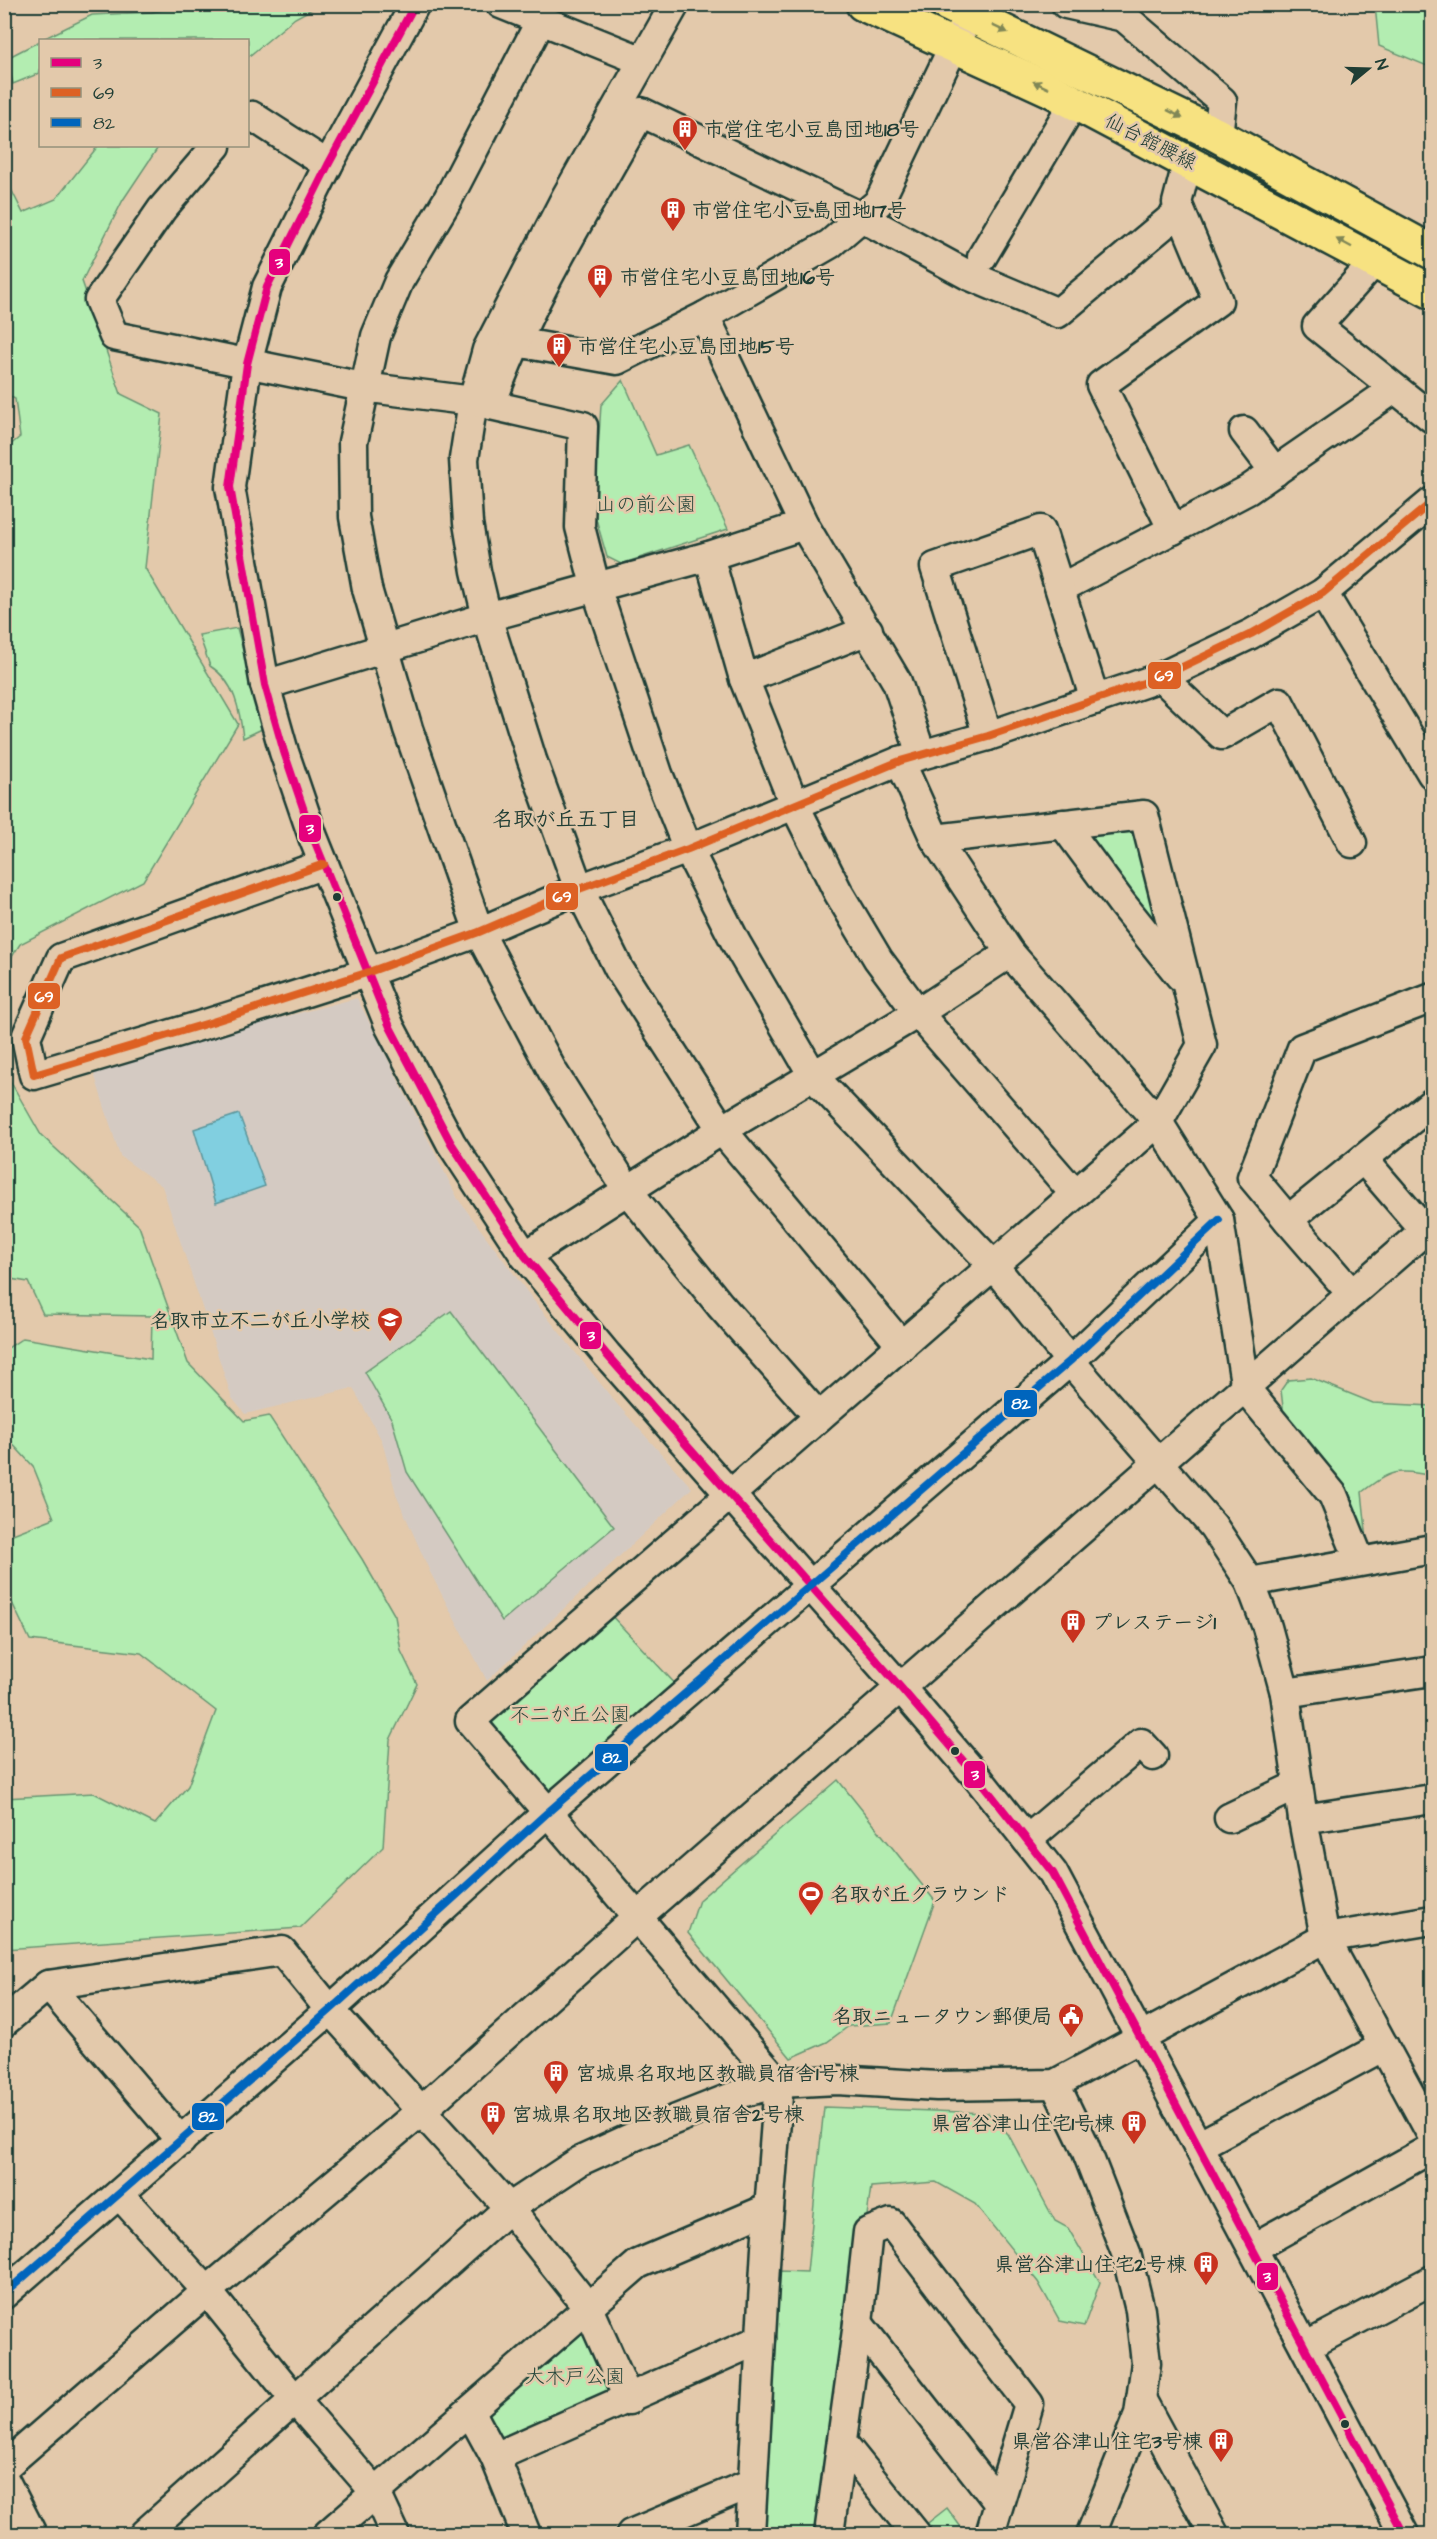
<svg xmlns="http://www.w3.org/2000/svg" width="1437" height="2539" viewBox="0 0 1437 2539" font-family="'Architects Daughter','Klee One',sans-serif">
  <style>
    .built { fill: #d4cac2 }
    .green { fill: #b3edb1; stroke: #699572; stroke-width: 1.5 }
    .water { fill: #81cfe0; stroke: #5a959b; stroke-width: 1.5 }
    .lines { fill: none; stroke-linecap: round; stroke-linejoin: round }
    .minor-casing { stroke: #1f3d34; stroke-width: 33 }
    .major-casing { stroke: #1f3d34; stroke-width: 38 }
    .minor { stroke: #e3c9ab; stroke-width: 28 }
    .major { stroke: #f7e281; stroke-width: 33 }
    .bus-1-casing { stroke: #e3c9ab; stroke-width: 12 }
    .bus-2-casing { stroke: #e3c9ab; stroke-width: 12 }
    .bus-3-casing { stroke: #e3c9ab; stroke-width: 12 }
    .bus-1 { stroke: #e5007d; stroke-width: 8 }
    .bus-2 { stroke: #dd6124; stroke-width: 8 }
    .bus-3 { stroke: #0065bd; stroke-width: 8 }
    .oneway { fill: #808757 }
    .bus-dot { fill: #1f3d34; stroke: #e3c9ab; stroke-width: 2 }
    .labels { text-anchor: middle; stroke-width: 5; stroke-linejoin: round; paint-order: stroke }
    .poi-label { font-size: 20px; font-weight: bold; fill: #1f3d34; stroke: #e3c9ab; text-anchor: start }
    .street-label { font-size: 20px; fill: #1f3d34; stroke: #e3c9ab }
    .park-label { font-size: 20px; fill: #26463a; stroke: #e3c9ab }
    .neighbourhood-label { font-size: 21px; font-weight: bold; fill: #1f3d34; stroke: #e3c9ab }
    .line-badge { stroke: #e3c9ab; stroke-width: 2 }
    .badge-label { font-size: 16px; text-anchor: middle; font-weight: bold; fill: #fff }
  </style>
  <rect width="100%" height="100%" fill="#e3c9ab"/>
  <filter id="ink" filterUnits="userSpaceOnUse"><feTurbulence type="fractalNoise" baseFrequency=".0167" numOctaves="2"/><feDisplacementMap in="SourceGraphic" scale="12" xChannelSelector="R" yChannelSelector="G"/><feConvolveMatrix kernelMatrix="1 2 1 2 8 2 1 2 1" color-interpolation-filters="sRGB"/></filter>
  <g filter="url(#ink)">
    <!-- built -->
    <path class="built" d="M357,998L458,1199L531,1297L616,1403L692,1488L487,1681L430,1572L397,1497L382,1441L353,1388L245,1414L232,1398L162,1186L120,1156L92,1067Z"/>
    <!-- green -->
    <g class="green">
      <path d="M191,5H319L295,18L248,57V40H41L92,15L152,12Z"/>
      <path d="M1375,5H1432V68L1379,46Z"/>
      <path d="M40,41V73L13,84L7,58Z"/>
      <path d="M98,146H159L123,200L82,281L121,394L162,414L145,568L238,724L143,881L20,944L5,968L4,450L20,437L15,399L5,394V177L23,213L56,199Z"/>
      <path d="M623,380L656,455L689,445L728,529L621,564L607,557L594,512L601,405Z"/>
      <path d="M237,628L264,728L243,738C240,711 235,681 210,666L199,635Z"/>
      <path d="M1128,830L1135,837L1162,944L1082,835Z"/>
      <path d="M5,1072L41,1135L139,1226L188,1363L244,1421L269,1416L362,1559L395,1616L401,1651L417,1684L390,1740L383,1847L300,1928L5,1949V1798L94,1793L155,1824L188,1786L216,1711L141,1653L30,1640L5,1588V1537L54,1518L33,1466L5,1436V1350L23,1338L151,1359L152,1316L43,1314L28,1282L5,1278Z"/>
      <path d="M451,1311L614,1527L502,1621L407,1472L392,1420L365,1372Z"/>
      <path d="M1311,1378L1373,1403L1432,1406V1476C1396,1469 1392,1469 1362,1492L1367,1540L1346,1491L1284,1416L1281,1390L1288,1380Z"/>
      <path d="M608,1612L680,1689L548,1799L492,1736L489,1713Z"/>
      <path d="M838,1780L935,1901L891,2023L849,2026L827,2042L791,2058L688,1933L699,1900Z"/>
      <path d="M824,2107L988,2113L1008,2134L1055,2221L1068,2228L1100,2282L1084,2326L1060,2321L1038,2282L975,2204L936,2182L871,2187L822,2534H763L780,2271L807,2272Z"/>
      <path d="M583,2325L613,2391L497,2445L485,2407Z"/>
      <path d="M947,2508L966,2534H922L919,2530Z"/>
    </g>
    <!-- water -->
    <path class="water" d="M239,1114L265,1186L216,1203L194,1129Z"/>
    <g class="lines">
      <defs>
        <g id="minor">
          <path d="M415,4L328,165L267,287L247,364L230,487L265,685L284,752L313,837L390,1027L451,1143L525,1256L607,1355L901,1688L977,1777L1053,1873L1404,2534"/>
          <path d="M501,4L643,61"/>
          <path d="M675,4L566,197L487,350L473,401L464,459L468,523L476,571L487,617L532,760L579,889L619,969L722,1130L902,1346"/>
          <path d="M1066,4L1124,17L1222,101L1218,136"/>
          <path d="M540,22L448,199L399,281L376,336L353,442L354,517L367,589L408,729L479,932L553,1072L628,1191L720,1305L819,1417"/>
          <path d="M248,118L252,116L328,165"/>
          <path d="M216,146L162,209L99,300L114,336L363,387L473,401L583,426L580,527L595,585L658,774L688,849L736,943L814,1077L993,1265L1070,1361L1213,1526L1250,1582L1267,1627L1285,1693L1303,1819L1325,1938L1432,2135"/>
          <path d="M982,257L1074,102"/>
          <path d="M1376,260L1317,326L1432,418"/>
          <path d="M705,316L804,525L897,682L921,754"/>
          <path d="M516,342L617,360L705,316L830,244L879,202L969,14"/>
          <path d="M491,405C527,302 588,207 641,112L861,217L968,275L1058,313L1180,211"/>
          <path d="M1244,431L1275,472"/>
          <path d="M1173,530L1101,385L1218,301L1177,203L1188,160"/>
          <path d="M709,556L744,679L794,804L838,892L878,959L918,1013L1075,1194"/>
          <path d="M1061,588L1248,490L1394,389"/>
          <path d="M1323,593L1432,774"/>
          <path d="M1161,677L1222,735L1279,702L1352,843"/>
          <path d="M744,679L868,630"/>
          <path d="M265,685L487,617L709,556L804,525"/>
          <path d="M988,736L935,567L1041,530L1095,700"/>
          <path d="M900,761L935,839L1010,953L1158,1122L1219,1220L1246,1389L1333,1495L1360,1561"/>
          <path d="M1063,824L1123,905L1180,976"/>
          <path d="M324,864L61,958L26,1037L34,1075L209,1023L366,973L479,932L579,889L688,849L900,761L988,736L1161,677L1251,634L1323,593L1432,502"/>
          <path d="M1432,998L1302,1048L1252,1177L1288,1220L1432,1103"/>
          <path d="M1364,1160L1425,1231"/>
          <path d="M1288,1220L1352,1294"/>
          <path d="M525,1256L722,1130L918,1013L1010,953"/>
          <path d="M1250,1582L1432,1549"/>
          <path d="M1285,1693L1432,1671"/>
          <path d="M1229,1818L1298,1785"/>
          <path d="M1303,1819L1432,1799"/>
          <path d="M1027,1840L1141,1743L1153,1756"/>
          <path d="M48,1985L181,2141"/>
          <path d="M4,2022L48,1985L282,1951L330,2010L509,2208L587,2306L629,2400"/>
          <path d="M1055,2084L1083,2142L1126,2253L1140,2310L1146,2363L1139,2414L1091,2534"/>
          <path d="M1198,2146L1384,2046"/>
          <path d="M120,2195L207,2291L296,2401L376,2493L395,2534"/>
          <path d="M1253,2248L1432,2148"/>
          <path d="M4,2294L330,2010L547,1813L1070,1361L1219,1220"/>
          <path d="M858,2323L998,2502"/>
          <path d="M1305,2347L1432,2280"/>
          <path d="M1141,2399L1214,2534"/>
          <path d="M470,2411L495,2457L526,2534"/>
          <path d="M842,2442L916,2534"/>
          <path d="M495,2457L761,2339"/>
          <path d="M4,2467L207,2291L421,2111L636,1918L1432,1224"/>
          <path d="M4,2479L32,2534"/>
          <path d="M144,2534L509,2208L580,2161L646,2131L745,2092L779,2083L837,2080L937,2086L1055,2084L1325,1938L1432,1920"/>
          <path d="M328,2534L638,2264L769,2208"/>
          <path d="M631,2534L752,2483"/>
          <path d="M750,2534L766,2248L779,2083L470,1721L1158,1122L1202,1045L1144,815L935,839"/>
          <path d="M829,2534L858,2323L868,2232L891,2223L1029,2404L990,2534"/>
        </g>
        <g id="major">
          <path d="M863,4L1049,89L1432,292"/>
          <path d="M947,4L1215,134L1432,252"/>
        </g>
      </defs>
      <!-- minor casing -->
      <use href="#minor" class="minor-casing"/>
      <!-- major casing -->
      <use href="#major" class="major-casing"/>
      <!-- minor -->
      <use href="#minor" class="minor"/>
      <!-- major -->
      <use href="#major" class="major"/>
      <defs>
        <path id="bus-1" d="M415,4L328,165L267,287L247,364L230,487L265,685L284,752L313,837L390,1027L451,1143L525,1256L607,1355L901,1688L977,1777L1053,1873L1404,2534"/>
        <path id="bus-2" d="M324,864L61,958L26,1037L34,1075L209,1023L366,973L479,932L579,889L688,849L900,761L988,736L1161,677L1251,634L1323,593L1432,502"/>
        <path id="bus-3" d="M4,2294L330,2010L547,1813L1070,1361L1219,1220"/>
      </defs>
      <!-- bus-1 casing -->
      <use href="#bus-1" class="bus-1-casing"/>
      <!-- bus-2 casing -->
      <use href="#bus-2" class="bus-2-casing"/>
      <!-- bus-3 casing -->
      <use href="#bus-3" class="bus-3-casing"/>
      <!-- bus-1 -->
      <use href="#bus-1" class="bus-1"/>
      <!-- bus-2 -->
      <use href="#bus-2" class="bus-2"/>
      <!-- bus-3 -->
      <use href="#bus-3" class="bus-3"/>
    </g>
    <!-- one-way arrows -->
    <defs><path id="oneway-solid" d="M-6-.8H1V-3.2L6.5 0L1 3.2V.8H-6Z" transform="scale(1.5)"/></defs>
    <g class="oneway">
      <use href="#oneway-solid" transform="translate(1000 29) rotate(25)"/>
      <use href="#oneway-solid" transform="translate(1041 85) rotate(-155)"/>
      <use href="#oneway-solid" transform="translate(1175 114) rotate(27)"/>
      <use href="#oneway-solid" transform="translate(1344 243) rotate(-152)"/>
    </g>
  </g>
  <!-- icons -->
  <defs>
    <symbol id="building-pin" viewBox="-11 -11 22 30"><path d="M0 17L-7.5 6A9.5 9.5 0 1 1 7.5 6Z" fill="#c8321e" stroke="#e3c9ab"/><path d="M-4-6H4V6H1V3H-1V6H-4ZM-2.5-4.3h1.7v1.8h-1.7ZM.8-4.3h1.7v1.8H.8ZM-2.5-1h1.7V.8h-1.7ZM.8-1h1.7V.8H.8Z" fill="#fff"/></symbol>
    <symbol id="school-pin" viewBox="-11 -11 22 30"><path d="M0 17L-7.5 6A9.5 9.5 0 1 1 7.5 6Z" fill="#c8321e" stroke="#e3c9ab"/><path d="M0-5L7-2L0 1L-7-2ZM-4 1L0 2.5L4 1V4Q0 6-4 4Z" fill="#fff"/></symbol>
    <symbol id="stadium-pin" viewBox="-11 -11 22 30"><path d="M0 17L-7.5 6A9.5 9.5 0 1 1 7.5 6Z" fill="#c8321e" stroke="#e3c9ab"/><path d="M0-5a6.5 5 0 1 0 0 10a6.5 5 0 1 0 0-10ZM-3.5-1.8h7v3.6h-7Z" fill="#fff"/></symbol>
    <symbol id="civic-pin" viewBox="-11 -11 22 30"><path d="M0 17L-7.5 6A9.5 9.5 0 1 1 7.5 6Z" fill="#c8321e" stroke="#e3c9ab"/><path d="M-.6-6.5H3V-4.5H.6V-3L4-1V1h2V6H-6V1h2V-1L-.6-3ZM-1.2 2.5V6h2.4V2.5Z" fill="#fff"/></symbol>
  </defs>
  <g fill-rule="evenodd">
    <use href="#building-pin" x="670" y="114" width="30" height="40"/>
    <use href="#building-pin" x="658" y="195" width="30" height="40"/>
    <use href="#building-pin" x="585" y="262" width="30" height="40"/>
    <use href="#building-pin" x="544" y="331" width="30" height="40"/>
    <use href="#school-pin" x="375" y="1305" width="30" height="40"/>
    <use href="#building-pin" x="1058" y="1607" width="30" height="40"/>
    <use href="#stadium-pin" x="796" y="1879" width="30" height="40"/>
    <use href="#civic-pin" x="1056" y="2001" width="30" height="40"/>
    <use href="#building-pin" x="541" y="2058" width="30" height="40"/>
    <use href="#building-pin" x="478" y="2099" width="30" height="40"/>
    <use href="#building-pin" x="1119" y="2108" width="30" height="40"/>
    <use href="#building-pin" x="1191" y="2249" width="30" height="40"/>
    <use href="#building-pin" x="1206" y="2426" width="30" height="40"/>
  </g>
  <!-- markers -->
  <g class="bus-dot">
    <circle cx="337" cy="897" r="5"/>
    <circle cx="955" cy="1751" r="5"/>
    <circle cx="1345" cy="2424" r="5"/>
  </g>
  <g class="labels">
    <!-- poi labels -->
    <g class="poi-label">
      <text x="704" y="136">市営住宅小豆島団地18号</text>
      <text x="692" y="217">市営住宅小豆島団地17号</text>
      <text x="620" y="284">市営住宅小豆島団地16号</text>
      <text x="578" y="353">市営住宅小豆島団地15号</text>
      <text x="370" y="1327" text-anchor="end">名取市立不二が丘小学校</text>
      <text x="1092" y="1629">プレステージ1</text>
      <text x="830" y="1901">名取が丘グラウンド</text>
      <text x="1052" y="2023" text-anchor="end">名取ニュータウン郵便局</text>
      <text x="576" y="2080">宮城県名取地区教職員宿舎1号棟</text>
      <text x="512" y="2121">宮城県名取地区教職員宿舎2号棟</text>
      <text x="1114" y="2130" text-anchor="end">県営谷津山住宅1号棟</text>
      <text x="1186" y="2271" text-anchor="end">県営谷津山住宅2号棟</text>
      <text x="1202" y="2448" text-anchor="end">県営谷津山住宅3号棟</text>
    </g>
    <!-- street labels -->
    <g class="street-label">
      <text transform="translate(1151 141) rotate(27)" y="7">仙台館腰線</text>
    </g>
    <!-- park labels -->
    <g class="park-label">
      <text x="646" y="511">山の前公園</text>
      <text x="570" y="1721">不二が丘公園</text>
      <text x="575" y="2383">大木戸公園</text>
    </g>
    <!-- neighbourhood labels -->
    <g class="neighbourhood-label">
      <text x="566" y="826">名取が丘五丁目</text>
    </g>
  </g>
  <g class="line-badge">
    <rect x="268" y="248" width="23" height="28" rx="6" fill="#e5007d"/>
    <rect x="1147" y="661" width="35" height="29" rx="6" fill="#dd6124"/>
    <rect x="298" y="814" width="24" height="29" rx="6" fill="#e5007d"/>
    <rect x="545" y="882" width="34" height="29" rx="6" fill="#dd6124"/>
    <rect x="27" y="982" width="34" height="28" rx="6" fill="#dd6124"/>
    <rect x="579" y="1321" width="23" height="29" rx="6" fill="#e5007d"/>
    <rect x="1003" y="1389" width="35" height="29" rx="6" fill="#0065bd"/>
    <rect x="594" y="1743" width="35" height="29" rx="6" fill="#0065bd"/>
    <rect x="963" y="1760" width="23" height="29" rx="6" fill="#e5007d"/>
    <rect x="191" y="2102" width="34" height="29" rx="6" fill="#0065bd"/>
    <rect x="1256" y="2262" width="23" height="29" rx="6" fill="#e5007d"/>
  </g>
  <g class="badge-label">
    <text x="279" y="268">3</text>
    <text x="1164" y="681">69</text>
    <text x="310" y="834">3</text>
    <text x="562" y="902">69</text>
    <text x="44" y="1002">69</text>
    <text x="591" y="1341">3</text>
    <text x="1021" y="1409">82</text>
    <text x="612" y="1763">82</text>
    <text x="975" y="1780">3</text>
    <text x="208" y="2122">82</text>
    <text x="1267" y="2282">3</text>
  </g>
  <!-- margin -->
  <rect width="1437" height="2539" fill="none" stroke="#e3c9ab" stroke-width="24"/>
  <rect x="12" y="12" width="1413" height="2515" fill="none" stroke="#1f3d34" stroke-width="2" filter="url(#ink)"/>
  <!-- legend -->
  <rect x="39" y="39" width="210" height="108" fill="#e3c9ab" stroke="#95917b" stroke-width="1.5"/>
  <rect x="51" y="58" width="30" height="9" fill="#e5007d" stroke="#95917b" stroke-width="1.5"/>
  <text x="93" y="69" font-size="18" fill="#1f3d34">3</text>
  <rect x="51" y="88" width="30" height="9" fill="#dd6124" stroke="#95917b" stroke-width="1.5"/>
  <text x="93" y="99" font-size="18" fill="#1f3d34">69</text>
  <rect x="51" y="118" width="30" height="9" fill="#0065bd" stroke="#95917b" stroke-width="1.5"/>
  <text x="93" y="129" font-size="18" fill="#1f3d34">82</text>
  <!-- north arrow -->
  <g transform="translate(1368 69) rotate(71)" stroke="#e3c9ab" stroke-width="4.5" paint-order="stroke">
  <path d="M0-4.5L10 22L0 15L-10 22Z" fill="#1f3d34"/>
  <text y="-9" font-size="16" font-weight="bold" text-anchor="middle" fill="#1f3d34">N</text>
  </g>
</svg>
